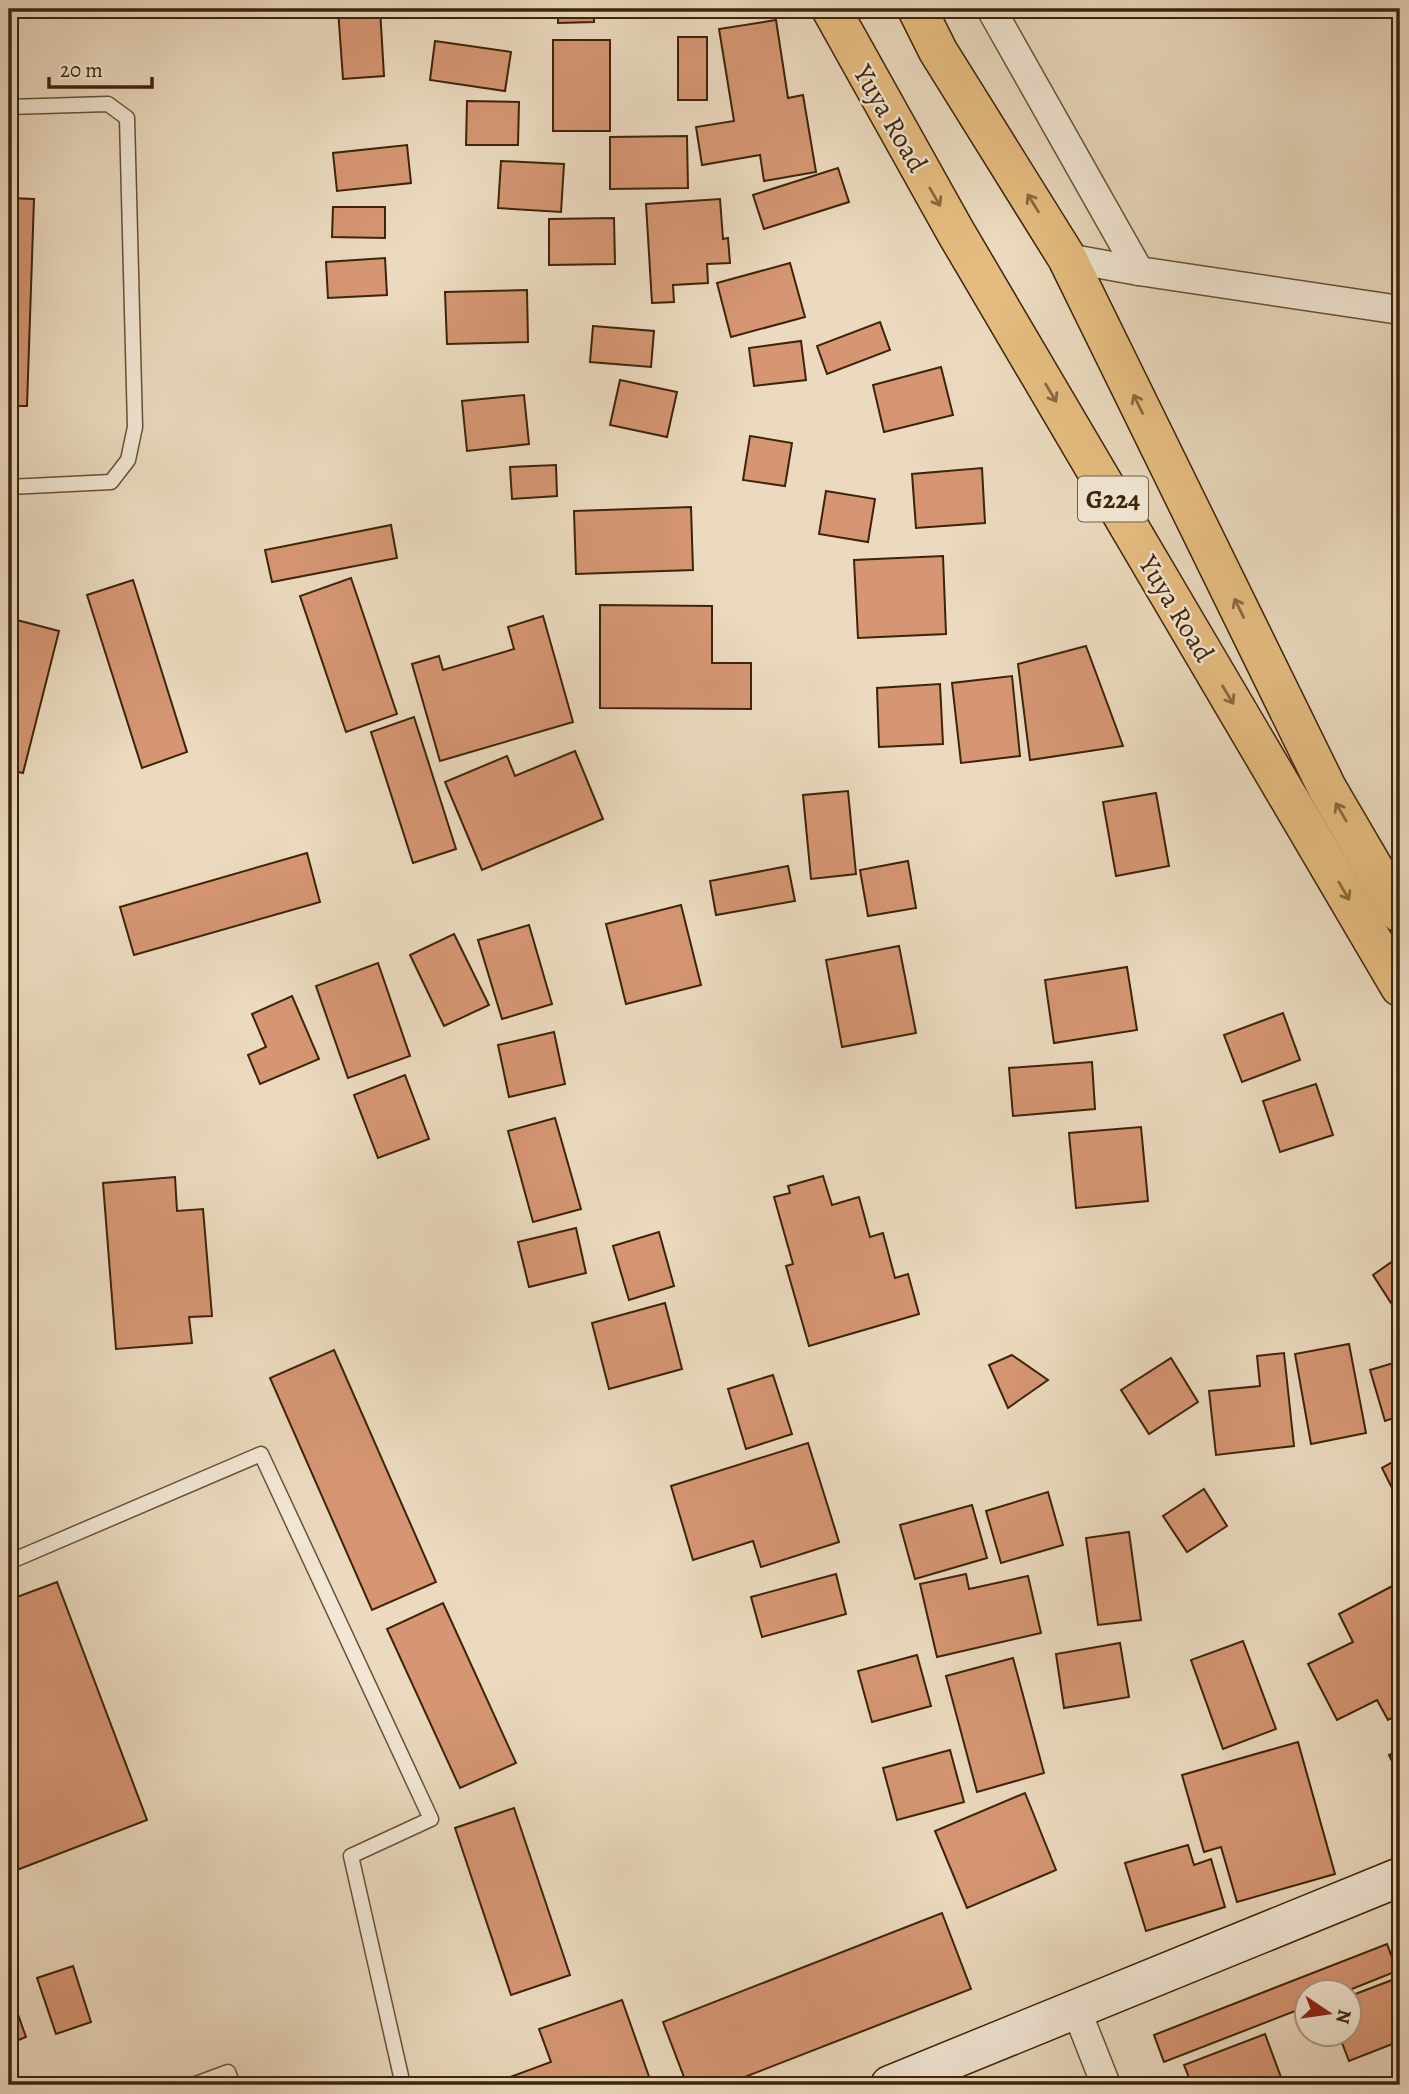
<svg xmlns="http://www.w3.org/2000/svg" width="1409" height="2094" viewBox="0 0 1409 2094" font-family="Alegreya,serif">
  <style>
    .building { fill: #d69673; stroke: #3d2408; stroke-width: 2 }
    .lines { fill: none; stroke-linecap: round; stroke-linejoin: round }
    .lane-casing { stroke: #685236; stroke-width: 17 }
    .street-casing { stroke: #685236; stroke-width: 31 }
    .secondary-casing { stroke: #3d2408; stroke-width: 41 }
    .highway-casing { stroke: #3d2408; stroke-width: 41 }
    .lane { stroke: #f2e7d5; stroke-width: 14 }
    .street { stroke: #f2e7d5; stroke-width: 28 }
    .secondary { stroke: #f2e7d5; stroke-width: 38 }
    .highway { stroke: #e6bd80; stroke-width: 38 }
    .oneway { stroke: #89693e }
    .labels { text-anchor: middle; stroke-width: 5; stroke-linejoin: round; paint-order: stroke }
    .shield { fill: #f2e7d5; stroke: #735e46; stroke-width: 2 }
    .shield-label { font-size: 26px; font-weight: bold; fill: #3d2408 }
    .street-label { font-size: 28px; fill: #3d2408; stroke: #f2e7d5 }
  </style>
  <rect width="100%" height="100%" fill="#ebdabf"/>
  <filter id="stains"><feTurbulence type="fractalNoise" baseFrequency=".00286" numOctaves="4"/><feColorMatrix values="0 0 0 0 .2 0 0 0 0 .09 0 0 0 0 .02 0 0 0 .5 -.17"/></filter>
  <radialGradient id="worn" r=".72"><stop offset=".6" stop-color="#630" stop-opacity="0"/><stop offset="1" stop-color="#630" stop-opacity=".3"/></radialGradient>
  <!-- building -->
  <g class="building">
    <path d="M338,9H380L384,76L343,79Z"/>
    <path d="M558,9H594V22L558,23Z"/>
    <path d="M631,9H679V17L631,16Z"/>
    <path d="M776,20L788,98L803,95L816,172L764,181L760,155L702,165L696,127L734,121L719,29Z"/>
    <rect x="678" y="37" width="29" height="63"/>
    <rect x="553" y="40" width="57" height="91"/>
    <path d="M435,41L511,52L505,91L430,80Z"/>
    <path d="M467,101L519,102L518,145H466Z"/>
    <path d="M687,136L688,188L610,189V137Z"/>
    <path d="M407,145L411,183L337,191L333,153Z"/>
    <path d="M501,161L564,164L561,212L498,208Z"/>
    <path d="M838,168L849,202L764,229L753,195Z"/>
    <path d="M9,198L34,199L27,406H9Z"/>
    <path d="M720,199L723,239L728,238L730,263L707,264L708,283L673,285L674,302L652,303L646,204Z"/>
    <path d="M333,207H385V238L332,237Z"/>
    <path d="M614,218L615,264L549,265V219Z"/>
    <path d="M385,258L387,295L328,298L326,262Z"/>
    <path d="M790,263L805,317L731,337L717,283Z"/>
    <path d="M527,290L528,342L447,344L445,292Z"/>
    <path d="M880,322L890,350L827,374L817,346Z"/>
    <path d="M593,326L654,331L651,367L590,362Z"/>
    <path d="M801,341L806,380L754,386L749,348Z"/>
    <path d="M941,367L953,415L884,432L873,385Z"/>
    <path d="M620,380L677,392L667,437L610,425Z"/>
    <path d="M524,395L529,444L467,451L462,401Z"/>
    <path d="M750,436L792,443L785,486L743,480Z"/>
    <path d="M556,465L557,496L512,499L510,467Z"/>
    <path d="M982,468L985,523L916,528L912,474Z"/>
    <path d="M826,491L875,499L868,542L819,534Z"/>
    <path d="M691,507L693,570L576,574L574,511Z"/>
    <path d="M391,525L397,558L272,582L265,550Z"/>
    <path d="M943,556L946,634L858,638L854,560Z"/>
    <path d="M351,578L397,714L346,732L300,596Z"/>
    <path d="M133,580L187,752L142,768L87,595Z"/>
    <path d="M600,605L712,606V663H751V709L600,708Z"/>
    <path d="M543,616L573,722L440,761L412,664L439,656L443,670L514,649L508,627Z"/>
    <path d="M9,618L59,631L23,773L9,770Z"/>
    <path d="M1086,646L1123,746L1030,760L1018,664Z"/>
    <path d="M1012,676L1020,756L961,763L952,683Z"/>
    <path d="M940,684L943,744L879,747L877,688Z"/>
    <path d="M414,717L456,849L413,863L371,732Z"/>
    <path d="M575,751L603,819L482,870L445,782L507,756L515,776Z"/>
    <path d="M848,791L856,874L811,879L803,795Z"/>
    <path d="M1156,793L1169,866L1116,876L1103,802Z"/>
    <path d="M307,853L320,902L134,955L120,907Z"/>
    <path d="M908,861L916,908L868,916L860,870Z"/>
    <path d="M788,866L795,901L716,915L710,881Z"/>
    <path d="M681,905L701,985L626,1004L606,924Z"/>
    <path d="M529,925L552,1004L502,1019L478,940Z"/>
    <path d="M454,934L489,1005L444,1026L410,955Z"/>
    <path d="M899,946L916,1033L842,1047L826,960Z"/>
    <path d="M378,963L410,1056L348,1078L316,986Z"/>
    <path d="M1127,967L1137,1030L1054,1043L1045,980Z"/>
    <path d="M292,996L319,1059L260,1084L248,1055L266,1047L252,1014Z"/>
    <path d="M1283,1013L1300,1060L1242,1082L1224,1035Z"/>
    <path d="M554,1032L565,1084L509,1097L498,1045Z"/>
    <path d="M1092,1062L1095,1109L1013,1116L1009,1068Z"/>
    <path d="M405,1075L429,1139L378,1158L354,1095Z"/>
    <path d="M1316,1084L1333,1135L1280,1152L1263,1101Z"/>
    <path d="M555,1118L581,1209L533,1222L508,1131Z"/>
    <path d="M1141,1127L1148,1201L1076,1208L1069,1133Z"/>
    <path d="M823,1176L832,1205L859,1197L870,1237L883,1233L895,1278L908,1274L919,1314L809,1346L786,1266L793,1264L774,1197L790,1193L788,1186Z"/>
    <path d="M175,1177L177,1211L203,1209L212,1316L189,1317L192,1343L116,1349L103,1183Z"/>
    <path d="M576,1228L586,1273L529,1287L518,1242Z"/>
    <path d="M659,1232L674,1286L629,1300L613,1246Z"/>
    <path d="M1400,1256V1317L1373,1275Z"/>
    <path d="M665,1303L682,1369L609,1389L592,1323Z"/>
    <path d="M1349,1344L1366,1433L1311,1444L1295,1354Z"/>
    <path d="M334,1350L436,1582L372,1610L270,1378Z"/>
    <path d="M1284,1353L1294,1446L1216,1455L1209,1391L1260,1386L1257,1356Z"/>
    <path d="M1012,1355L1048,1380L1008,1408L989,1365Z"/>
    <path d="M1171,1358L1198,1402L1149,1434L1121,1390Z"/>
    <path d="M1400,1361V1416L1385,1421L1370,1370Z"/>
    <path d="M773,1375L792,1434L746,1449L728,1389Z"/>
    <path d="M808,1443L839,1542L761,1567L753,1541L693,1560L671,1486Z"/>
    <path d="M1400,1458V1504L1382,1468Z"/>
    <path d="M1204,1489L1227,1526L1187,1552L1163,1516Z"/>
    <path d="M1048,1492L1063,1545L1001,1563L986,1511Z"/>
    <path d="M972,1505L987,1558L915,1579L900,1525Z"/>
    <path d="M1129,1532L1141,1620L1098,1625L1086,1538Z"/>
    <path d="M836,1574L846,1614L762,1637L751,1597Z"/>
    <path d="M966,1574L969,1589L1028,1576L1041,1633L937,1657L920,1584Z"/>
    <path d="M57,1582L147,1820L9,1873V1600Z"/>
    <path d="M1400,1582V1714L1388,1720L1377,1700L1337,1720L1308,1664L1353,1642L1339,1614Z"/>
    <path d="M443,1603L516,1763L460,1788L387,1629Z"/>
    <path d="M1243,1641L1276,1729L1223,1749L1191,1660Z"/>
    <path d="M1120,1643L1129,1697L1064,1708L1056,1654Z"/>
    <path d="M917,1655L931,1706L872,1722L858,1671Z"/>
    <path d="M1013,1658L1044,1773L977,1792L946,1676Z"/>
    <path d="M1298,1742L1335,1874L1237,1902L1221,1847L1204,1852L1182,1775Z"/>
    <path d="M950,1750L964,1802L897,1820L883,1768Z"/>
    <path d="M1400,1750V1778L1389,1755Z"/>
    <path d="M1025,1793L1056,1870L967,1908L935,1831Z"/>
    <path d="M514,1808L570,1975L511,1995L455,1828Z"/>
    <path d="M1188,1845L1194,1865L1211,1859L1225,1907L1146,1931L1125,1863Z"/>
    <path d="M942,1913L971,1989L724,2085H687L663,2022Z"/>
    <path d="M1387,1944L1397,1971L1342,1993H1308V2006L1164,2062L1154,2035Z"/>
    <path d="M73,1966L91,2022L56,2034L37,1978Z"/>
    <path d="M1400,1977V2041L1349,2061L1339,2035H1350V1996Z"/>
    <path d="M622,2000L652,2085H513L510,2077L551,2062L539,2029Z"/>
    <path d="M15,2006L26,2037L9,2044V2008Z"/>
    <path d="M1265,2034L1282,2080L1269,2085H1192L1184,2065Z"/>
  </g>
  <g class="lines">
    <defs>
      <g id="lane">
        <path d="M9,107L108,104L127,118L135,427L128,460L111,482L9,487"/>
        <path d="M9,1562L261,1454L431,1819L351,1856L403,2085"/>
        <path d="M193,2085L228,2072L233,2085"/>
      </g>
      <g id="street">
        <path d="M991,9L1139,271L1400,310"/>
        <path d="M1067,258L1139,271"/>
        <path d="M1076,2009L1106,2085"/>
      </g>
      <path id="secondary" d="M890,2085L1400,1877"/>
      <g id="highway">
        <path d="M831,9L955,231L1400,987"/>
        <path d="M917,9L938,51L1067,258L1327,788L1400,913"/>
      </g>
    </defs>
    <!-- lane casing -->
    <use href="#lane" class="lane-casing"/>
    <!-- street casing -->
    <use href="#street" class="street-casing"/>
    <!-- secondary casing -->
    <use href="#secondary" class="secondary-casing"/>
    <!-- highway casing -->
    <use href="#highway" class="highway-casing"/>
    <!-- lane -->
    <use href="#lane" class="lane"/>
    <!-- street -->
    <use href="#street" class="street"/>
    <!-- secondary -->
    <use href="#secondary" class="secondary"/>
    <!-- highway -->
    <use href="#highway" class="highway"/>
  </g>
  <!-- one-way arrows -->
  <defs><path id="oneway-shaft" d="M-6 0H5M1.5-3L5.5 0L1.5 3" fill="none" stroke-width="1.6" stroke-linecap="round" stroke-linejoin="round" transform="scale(1.75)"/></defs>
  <g class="oneway">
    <use href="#oneway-shaft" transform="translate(935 197) rotate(60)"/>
    <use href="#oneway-shaft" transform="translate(1033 203) rotate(-122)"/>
    <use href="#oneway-shaft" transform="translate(1051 393) rotate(59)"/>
    <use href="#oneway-shaft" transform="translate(1138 404) rotate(-116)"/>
    <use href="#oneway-shaft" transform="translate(1239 608) rotate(-116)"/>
    <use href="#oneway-shaft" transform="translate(1228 695) rotate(59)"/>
    <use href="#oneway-shaft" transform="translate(1341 812) rotate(-120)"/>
    <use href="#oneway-shaft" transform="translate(1344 891) rotate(60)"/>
  </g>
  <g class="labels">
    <!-- shield labels -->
    <rect class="shield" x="1078" y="476.5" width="70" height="45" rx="5"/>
    <g class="shield-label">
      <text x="1113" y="508">G224</text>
    </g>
    <!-- street labels -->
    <g class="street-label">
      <text transform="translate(891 118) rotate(60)" y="10">Yuya Road</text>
      <text transform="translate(1177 608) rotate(59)" y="10">Yuya Road</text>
    </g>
  </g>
  <!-- margin -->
  <rect width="1409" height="2094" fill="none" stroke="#ebdabf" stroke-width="35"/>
  <rect x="10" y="10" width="1388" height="2073" fill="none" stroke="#3d2408" stroke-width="3.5"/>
  <rect x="18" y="18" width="1374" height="2059" fill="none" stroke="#3d2408" stroke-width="2"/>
  <!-- north arrow -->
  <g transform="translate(1328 2013) rotate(103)"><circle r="33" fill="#f2e7d5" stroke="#aa9983" stroke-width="2"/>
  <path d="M0-5L12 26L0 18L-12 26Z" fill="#8f2418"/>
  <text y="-10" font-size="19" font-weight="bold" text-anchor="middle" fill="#3d2408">N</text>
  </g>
  <!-- scale -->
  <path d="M49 77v10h103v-10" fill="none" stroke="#3d2408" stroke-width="3.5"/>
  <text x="60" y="77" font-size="21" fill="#3d2408" stroke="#f2e7d5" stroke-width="5" paint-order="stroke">20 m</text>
  <rect width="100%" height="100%" filter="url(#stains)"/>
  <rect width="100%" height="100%" fill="url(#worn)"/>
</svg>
